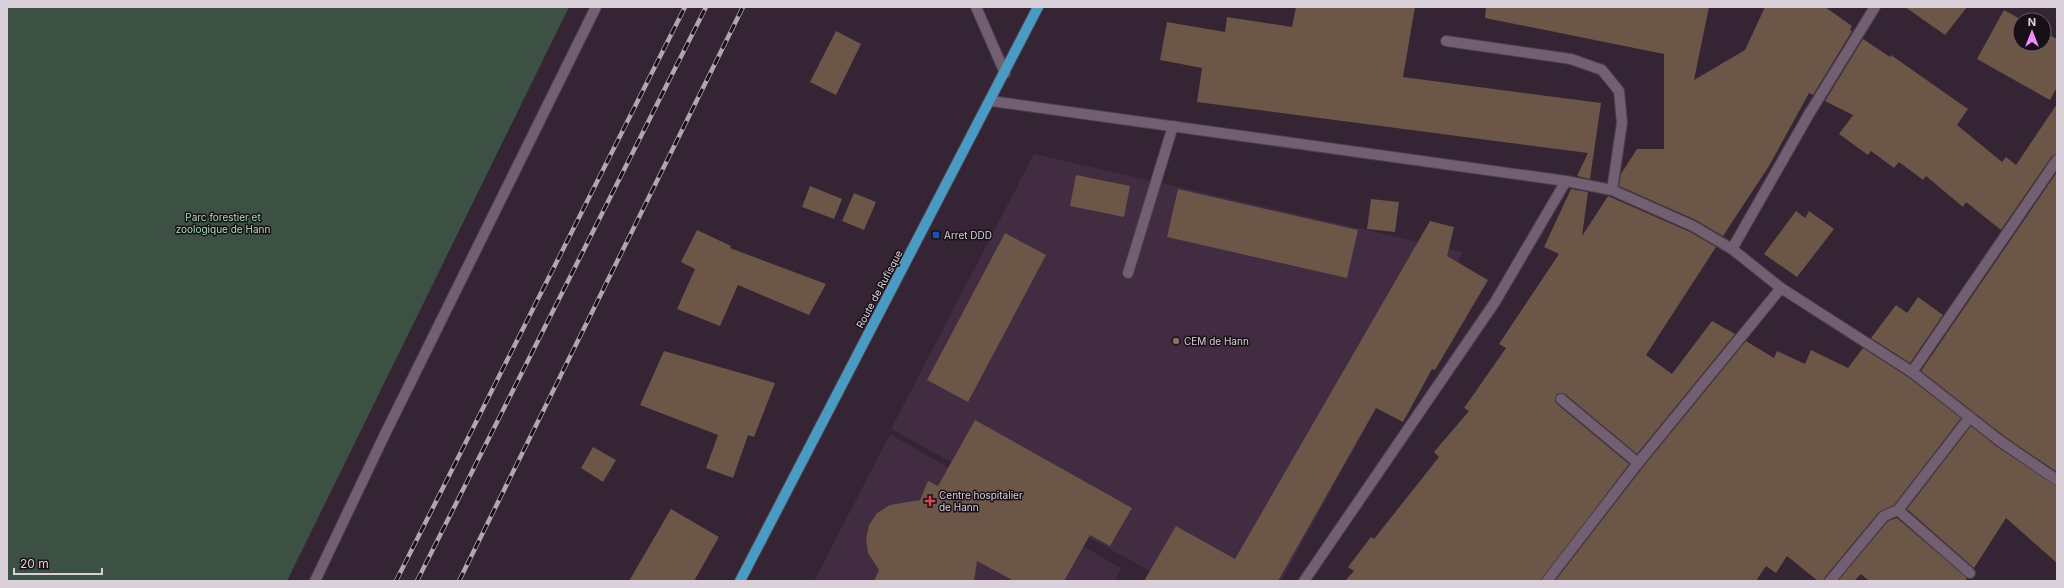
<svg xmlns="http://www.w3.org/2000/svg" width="2064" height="588" viewBox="0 0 2064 588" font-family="Inter,sans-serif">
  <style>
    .built { fill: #412c41 }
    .green { fill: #3c5043 }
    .building { fill: #6c5648 }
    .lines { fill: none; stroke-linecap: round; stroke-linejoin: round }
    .minor-casing { stroke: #4d404d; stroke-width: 12 }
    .major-casing { stroke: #4d404d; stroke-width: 12 }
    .minor { stroke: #725f71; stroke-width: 10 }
    .major { stroke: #4a9bc4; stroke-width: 10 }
    .rail-casing { stroke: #b2a6b2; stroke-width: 4.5 }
    .rail { stroke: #181017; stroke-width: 3; stroke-dasharray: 9; stroke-linecap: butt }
    .transit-dot { fill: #1a4fb4; stroke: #181017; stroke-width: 1.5 }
    .education-dot { fill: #8d6e63; stroke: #181017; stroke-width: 1.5 }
    .health-dot { fill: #e0444e; stroke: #181017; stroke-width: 1.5 }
    .labels { text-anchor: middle; stroke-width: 3; stroke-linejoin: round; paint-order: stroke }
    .park-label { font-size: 10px; fill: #a7debb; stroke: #181017 }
    .poi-label { font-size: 10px; fill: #dad0da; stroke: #181017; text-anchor: start }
    .street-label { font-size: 10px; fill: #dad0da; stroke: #181017 }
  </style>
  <rect width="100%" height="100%" fill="#342434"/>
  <!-- built -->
  <g class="built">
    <path d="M1034,154L1463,252L1281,581H1168L891,429Z"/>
    <path d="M890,434L1121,568L1115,581H814Z"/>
  </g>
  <!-- green -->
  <path class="green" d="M7,7H569L287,581H7Z"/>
  <!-- building -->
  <g class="building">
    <path d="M1296,7H1415L1403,77L1601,103L1590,179L1577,176L1588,153L1197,102L1202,68L1160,60L1167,22L1225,32L1227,17L1292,27Z"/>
    <path d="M1486,7H1709L1694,80L1745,50L1765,7H1825L1852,26L1850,30L1852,31L1813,95L1809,93L1769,166L1723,236L1696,220L1619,186L1621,174L1637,149H1664V54L1485,18Z"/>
    <path d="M1905,7H1967L1945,35Z"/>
    <path d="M2004,10L2022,20H2020V44H2044V32L2057,39V87L2050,100L1977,59Z"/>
    <path d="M836,31L861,44L836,95L810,82Z"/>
    <path d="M1863,39L1890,57L1891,55L1968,109L1957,125L2002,162L2006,157L2016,165L2057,104V154L2052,156L2001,230L1966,202L1963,207L1926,176L1923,180L1899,162L1894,168L1871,151L1868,155L1839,134L1853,115L1825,101Z"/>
    <path d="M2057,172V472L2004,436L1921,371Z"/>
    <path d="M1076,175L1130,186L1124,217L1070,206Z"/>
    <path d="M810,186L842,199L834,219L802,207Z"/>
    <path d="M1178,189L1358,230L1347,278L1167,237Z"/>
    <path d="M1571,189L1588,192L1582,236L1608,196L1690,232L1716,247L1646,355L1672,374L1712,321L1735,334L1637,454L1565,394L1559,393L1556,395L1555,401L1557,404L1629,464L1541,581H1345L1354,571L1348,567L1371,537L1374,539L1439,457L1434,452L1469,411L1464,408L1506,348L1499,344L1559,254L1544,247Z"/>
    <path d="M854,193L876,202L864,230L842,221Z"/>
    <path d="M1371,199L1399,202L1395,232L1367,229Z"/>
    <path d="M1796,211L1805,218L1809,211L1834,229L1797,277L1764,254Z"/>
    <path d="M1430,221L1454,227L1447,256L1488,280L1435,370L1432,369L1403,422L1376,408L1278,581H1144L1176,526L1235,559Z"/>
    <path d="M697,230L731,246L730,248L826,284L809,315L738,285L720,326L677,309L695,269L681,262Z"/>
    <path d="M1005,233L1046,255L968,402L927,380Z"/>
    <path d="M1918,297L1943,315L1910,363L1871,338L1896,305L1907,313Z"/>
    <path d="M1746,341L1774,358L1777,351L1805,364L1811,350L1848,368L1863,348L1908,377L1961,418L1894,505L1879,512L1825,577L1824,581H1818L1787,556L1776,573L1766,566L1756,581H1555L1643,467Z"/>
    <path d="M664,351L775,383L754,437L748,435L733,478L706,468L718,435L640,405Z"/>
    <path d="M975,420L1132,508L1110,546L1090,535L1064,581H1014L977,561L974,581H874L879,570L868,553L866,539L869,525L877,513L890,505L920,500L928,481L938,486Z"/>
    <path d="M1971,426L1996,446L2057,486V563L2006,518L1974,568L1907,509Z"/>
    <path d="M593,447L616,460L603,482L581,468Z"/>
    <path d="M671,509L719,537L694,581H629Z"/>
    <path d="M1897,518L1967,578L1965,581H1869L1861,574L1854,581H1838L1888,521Z"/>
  </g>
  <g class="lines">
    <defs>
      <g id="minor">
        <path d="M976,7L1005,73"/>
        <path d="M1446,41L1571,59L1602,70L1619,91L1622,123L1612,190"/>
        <path d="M991,101L1566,181L1612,190L1693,226L1732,249L1781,288L1912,372L2000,441L2057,480"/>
        <path d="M1732,249L1809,114L1875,7"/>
        <path d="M1128,273L1173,126"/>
        <path d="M1912,372L2057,160"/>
        <path d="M1561,399L1638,463"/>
        <path d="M1898,510L1970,417"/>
        <path d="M315,581L385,434L596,7"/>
        <path d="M1304,581L1495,302L1566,181"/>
        <path d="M1547,581L1638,463L1781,288"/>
        <path d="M1830,581L1884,516L1898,510L1970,573"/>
      </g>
      <path id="major" d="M740,581L1038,7"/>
    </defs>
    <!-- minor casing -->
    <use href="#minor" class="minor-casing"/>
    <!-- major casing -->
    <use href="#major" class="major-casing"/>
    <!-- minor -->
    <use href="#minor" class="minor"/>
    <!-- major -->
    <use href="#major" class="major"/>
    <defs>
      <g id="rail">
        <path d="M396,581L685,7"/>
        <path d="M417,581L706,7"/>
        <path d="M459,581L743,7"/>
      </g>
    </defs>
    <!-- rail casing -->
    <use href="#rail" class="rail-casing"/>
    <!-- rail -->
    <use href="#rail" class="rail"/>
  </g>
  <!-- markers -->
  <rect class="transit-dot" x="932" y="231" width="8" height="8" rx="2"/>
  <circle class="education-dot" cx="1176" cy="341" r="4"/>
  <path class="health-dot" d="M928 495h4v4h4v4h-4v4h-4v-4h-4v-4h4z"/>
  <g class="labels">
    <!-- park labels -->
    <g class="park-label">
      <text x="223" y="221">Parc forestier et<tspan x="223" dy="12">zoologique de Hann</tspan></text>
    </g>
    <!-- poi labels -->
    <g class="poi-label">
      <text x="944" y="239">Arret DDD</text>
      <text x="1184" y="345">CEM de Hann</text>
      <text x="939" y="499">Centre hospitalier<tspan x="939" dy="12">de Hann</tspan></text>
    </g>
    <!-- street labels -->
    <g class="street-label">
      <text transform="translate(879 289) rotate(-62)" y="4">Route de Rufisque</text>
    </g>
  </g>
  <!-- border -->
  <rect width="2064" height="588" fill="none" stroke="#dad0da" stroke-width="16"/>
  <!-- north arrow -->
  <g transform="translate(2032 32)"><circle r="19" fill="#181017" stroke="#665d65"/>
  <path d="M0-3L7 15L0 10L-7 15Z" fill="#ed8cfa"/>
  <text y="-6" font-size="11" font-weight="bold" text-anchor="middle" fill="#dad0da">N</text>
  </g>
  <!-- scale -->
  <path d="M14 568v6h88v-6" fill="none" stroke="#dad0da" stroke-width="2"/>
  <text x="20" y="568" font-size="12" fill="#dad0da" stroke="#181017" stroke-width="3" paint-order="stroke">20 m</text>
</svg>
